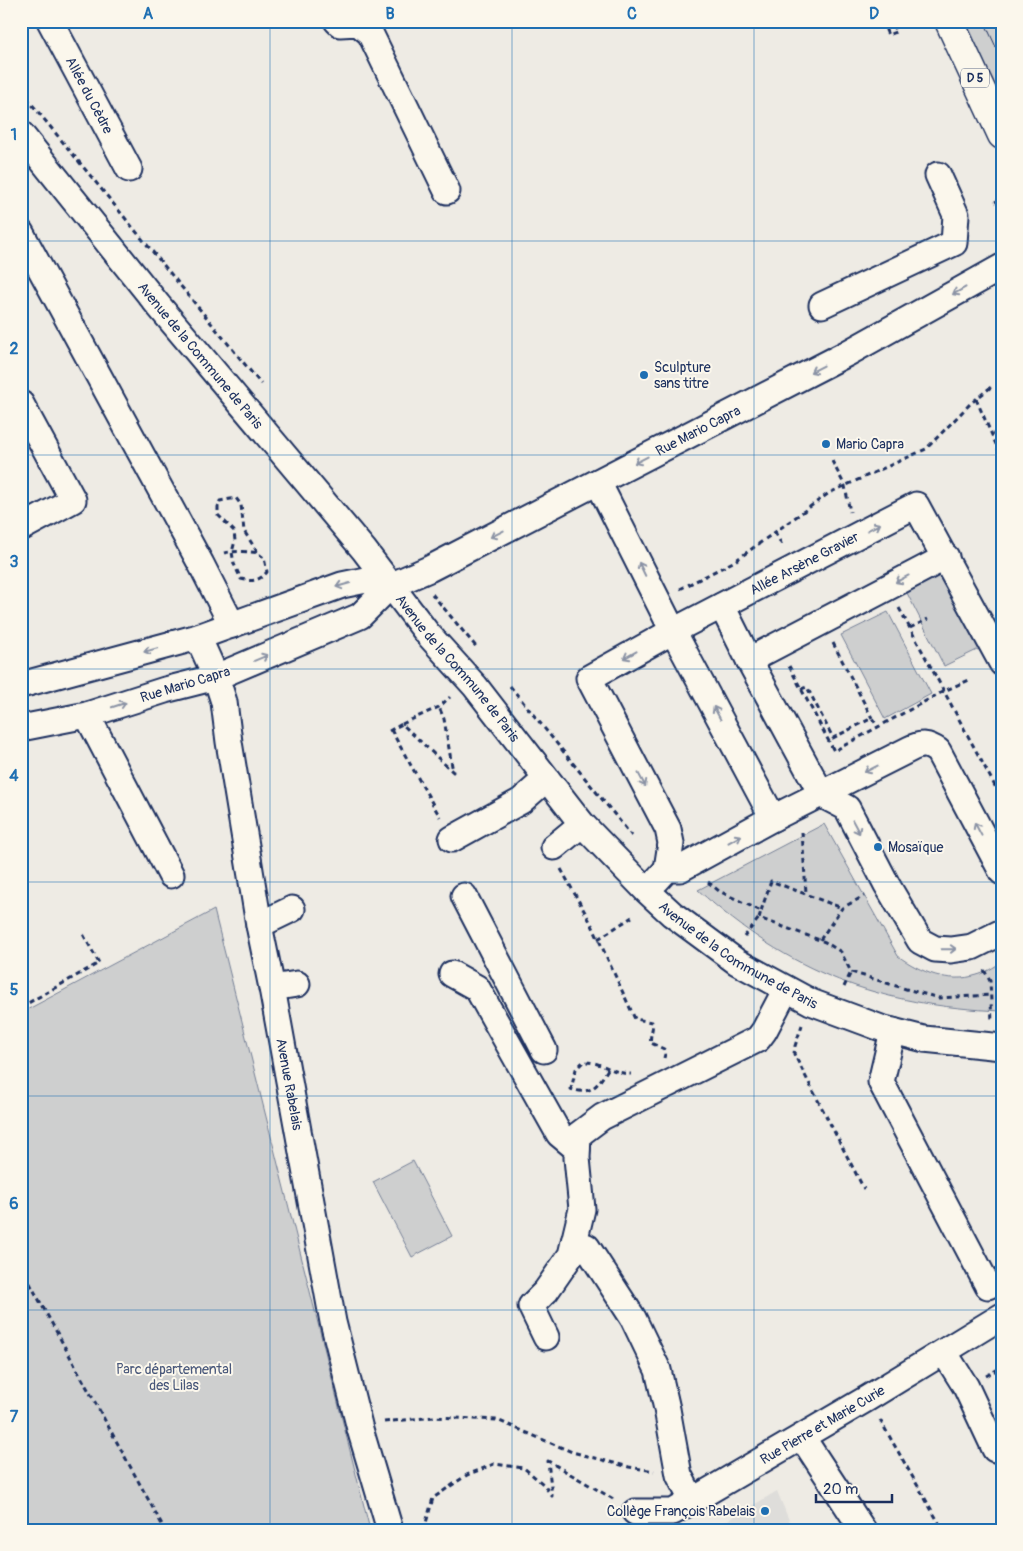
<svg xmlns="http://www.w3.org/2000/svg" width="1023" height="1551" viewBox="0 0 1023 1551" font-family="Pangolin,sans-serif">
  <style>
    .built { fill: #deddda }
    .green { fill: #cecfcf; stroke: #747f96 }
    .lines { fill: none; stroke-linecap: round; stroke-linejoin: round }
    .minor-casing { stroke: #1b2f5e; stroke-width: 29 }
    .major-casing { stroke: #1b2f5e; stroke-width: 31 }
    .path { stroke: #1b2f5e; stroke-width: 3; stroke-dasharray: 5 4; stroke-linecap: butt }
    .minor { stroke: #fbf7ec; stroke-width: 25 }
    .major { stroke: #fbf7ec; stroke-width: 28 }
    .tram { stroke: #1b2f5e; stroke-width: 1 }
    .oneway { stroke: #8b93a5 }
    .grid { fill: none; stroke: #1f6fb2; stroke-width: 1; stroke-opacity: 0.55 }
    .poi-dot { fill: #1f6fb2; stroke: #fbf7ec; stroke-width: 2 }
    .labels { text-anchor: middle; stroke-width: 4; stroke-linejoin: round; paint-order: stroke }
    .shield { fill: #fbf7ec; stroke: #5e6b89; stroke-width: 1 }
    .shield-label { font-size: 12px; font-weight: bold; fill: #1b2f5e }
    .street-label { font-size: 14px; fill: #1b2f5e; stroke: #fbf7ec }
    .poi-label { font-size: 14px; fill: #1b2f5e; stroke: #fbf7ec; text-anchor: start }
    .park-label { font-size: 14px; fill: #48577a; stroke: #fbf7ec }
    .neatline { fill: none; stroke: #1f6fb2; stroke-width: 2 }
    .grid-label { font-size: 16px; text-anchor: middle; font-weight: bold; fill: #1f6fb2 }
  </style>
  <rect width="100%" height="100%" fill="#eeebe4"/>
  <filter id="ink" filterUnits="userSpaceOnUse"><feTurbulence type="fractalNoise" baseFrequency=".02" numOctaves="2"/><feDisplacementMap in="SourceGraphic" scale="10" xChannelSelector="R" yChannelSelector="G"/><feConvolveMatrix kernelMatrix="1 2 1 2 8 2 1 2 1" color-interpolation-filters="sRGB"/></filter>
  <g filter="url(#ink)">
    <!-- built -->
    <path class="built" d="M777,1491L793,1530H711Z"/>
    <!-- green -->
    <g class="green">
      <path d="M963,21H1002V106Z"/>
      <path d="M939,574L979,649L944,666L906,591Z"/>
      <path d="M888,612L931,694L885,719L841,635Z"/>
      <path d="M824,824L898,956C920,972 949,984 977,975C985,973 994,967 1002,962V1011C879,1006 790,973 698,890Z"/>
      <path d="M214,910L370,1530H21V1013Z"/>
      <path d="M413,1161L452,1236L412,1257L373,1182Z"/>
    </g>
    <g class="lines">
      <defs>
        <g id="minor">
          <path id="s1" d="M50,21L129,169"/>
          <path d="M337,21L340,24L358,23L370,33L447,191"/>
          <path id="s2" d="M21,134L158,305L364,550L427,633L475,686L582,824L646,890L672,914L737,962L811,1002L881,1028L924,1039L1002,1047"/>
          <path d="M21,233L201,564L232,625"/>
          <path d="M822,305L954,243L956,215L938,175"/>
          <path d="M21,404L73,500L21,528"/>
          <path d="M598,482L673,631L773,818L680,869H667L657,880"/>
          <path id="s3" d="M390,586L429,569L846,354L1002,267"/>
          <path d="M722,606L749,660L822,795L847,808L887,885L920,941L935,949L951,950L972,947L1002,932"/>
          <path id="s4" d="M198,637L216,677L224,702L229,742L259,925L272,988L333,1322L360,1429L390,1530"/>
          <path d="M749,660L946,557"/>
          <path d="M21,685L198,637L342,585L366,580L390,586L360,616L216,677L165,690L87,715L21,728"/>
          <path d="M87,715L171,875"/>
          <path d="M773,818L910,749C922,743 928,744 938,751L1002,872"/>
          <path d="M452,839L521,801L546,779"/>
          <path d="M554,847L582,824"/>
          <path id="s5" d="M667,869L671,843L668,829L589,678L673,631L916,505L1002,663"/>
          <path d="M464,896L544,1050"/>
          <path d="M259,925L292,909"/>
          <path d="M452,974L477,988L559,1134L577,1149"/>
          <path d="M272,988L297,984"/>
          <path d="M893,1031L881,1082L988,1286"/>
          <path d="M574,1242L587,1247L633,1318L658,1370L667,1409L679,1475L692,1500"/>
          <path d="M546,1337L531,1306L546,1291L571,1255L582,1209L577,1158L578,1135L602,1117L758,1039L764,1031L786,989"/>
          <path d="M944,1352L966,1387L995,1449L1002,1445"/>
          <path d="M802,1437L863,1530"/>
          <path id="s6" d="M635,1512H673L868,1398L1002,1316"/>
        </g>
        <path id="major" d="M949,21L1002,135"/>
      </defs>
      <!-- minor casing -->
      <use href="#minor" class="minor-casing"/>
      <!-- major casing -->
      <use href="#major" class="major-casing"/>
      <!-- path -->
      <g class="path">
        <path d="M882,21L888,35L896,32L891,21"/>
        <path d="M21,91L261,384"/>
        <path d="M995,202L1002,199"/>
        <path d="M976,399L1002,458"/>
        <path d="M832,461L845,486L850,512"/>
        <path d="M775,532L783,547"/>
        <path d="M224,553C231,551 251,551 258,553C258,554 264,558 264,558L267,572C259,581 253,582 241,579L234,564L232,552L235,541L234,531L218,515V507L220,501L236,498L241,505L244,531L258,553"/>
        <path d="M680,589L735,561L829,493L926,449L970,404L991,387"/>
        <path d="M432,594L478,649"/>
        <path d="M899,608L1002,799"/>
        <path d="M910,628L928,619"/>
        <path d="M833,643L872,718"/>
        <path d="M789,666L834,751L944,691L969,680"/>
        <path d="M510,686L632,836"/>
        <path d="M801,689L807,687L833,738L872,718L878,727"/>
        <path d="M402,724L439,707L450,697"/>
        <path d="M391,730L440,817"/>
        <path d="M389,731L402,724L453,772L444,719L439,707"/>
        <path d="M802,832L806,893"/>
        <path d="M561,869L592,925L635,1019L652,1022C654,1030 649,1035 651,1043L664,1049L665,1054L664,1058"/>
        <path d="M708,882L719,891L761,911L759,918L825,942L841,952L851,972L906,989L939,998L991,995"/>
        <path d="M761,911L771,881L842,908"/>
        <path d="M744,937L759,918"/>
        <path d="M598,939L632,917"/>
        <path d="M820,940L842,908L864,896"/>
        <path d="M984,970L990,981L992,1022"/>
        <path d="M844,987L851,972"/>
        <path d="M21,1007L99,963L83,934"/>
        <path d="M802,1025L795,1046L794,1054L864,1189"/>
        <path d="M608,1069C598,1085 591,1096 571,1089L576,1069L583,1062C601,1061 611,1073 631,1074"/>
        <path d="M21,1267L165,1530"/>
        <path d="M986,1376L1002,1367"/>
        <path d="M880,1420L943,1530"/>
        <path d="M384,1422L434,1417L497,1420L572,1452L629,1467L654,1471"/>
        <path d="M424,1530L433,1498L467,1475L494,1464L524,1468L543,1484L552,1496L548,1461L615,1500"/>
      </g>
      <!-- minor -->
      <use href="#minor" class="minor"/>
      <!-- major -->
      <use href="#major" class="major"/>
      <!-- tram -->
      <g class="tram">
        <path d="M984,21L1002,60"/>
        <path d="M997,21L1002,31"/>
      </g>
    </g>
    <!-- one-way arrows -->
    <defs><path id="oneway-shaft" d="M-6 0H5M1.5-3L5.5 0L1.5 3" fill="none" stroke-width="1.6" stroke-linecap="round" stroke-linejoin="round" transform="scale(1.25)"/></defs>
    <g class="oneway">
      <use href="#oneway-shaft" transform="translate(959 291) rotate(151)"/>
      <use href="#oneway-shaft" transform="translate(817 369) rotate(153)"/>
      <use href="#oneway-shaft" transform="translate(641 460) rotate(153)"/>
      <use href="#oneway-shaft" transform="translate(874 527) rotate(-27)"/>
      <use href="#oneway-shaft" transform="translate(497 534) rotate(153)"/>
      <use href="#oneway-shaft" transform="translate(642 569) rotate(-116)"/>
      <use href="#oneway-shaft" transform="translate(902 579) rotate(152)"/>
      <use href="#oneway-shaft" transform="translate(343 585) rotate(164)"/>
      <use href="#oneway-shaft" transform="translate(151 650) rotate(165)"/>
      <use href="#oneway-shaft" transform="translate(630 655) rotate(151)"/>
      <use href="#oneway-shaft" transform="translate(261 658) rotate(-23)"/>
      <use href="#oneway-shaft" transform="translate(119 705) rotate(-18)"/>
      <use href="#oneway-shaft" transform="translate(717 713) rotate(-118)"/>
      <use href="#oneway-shaft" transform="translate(871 769) rotate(153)"/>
      <use href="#oneway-shaft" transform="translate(642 780) rotate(62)"/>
      <use href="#oneway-shaft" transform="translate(856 827) rotate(62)"/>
      <use href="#oneway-shaft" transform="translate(978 829) rotate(-118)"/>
      <use href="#oneway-shaft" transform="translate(735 839) rotate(-29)"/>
      <use href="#oneway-shaft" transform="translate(949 949) rotate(-1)"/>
    </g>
  </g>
  <!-- grid -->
  <path class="grid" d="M270,21V1530M512,21V1530M754,21V1530M21,241H1002M21,455H1002M21,669H1002M21,882H1002M21,1096H1002M21,1310H1002"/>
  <!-- markers -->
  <g class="poi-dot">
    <circle cx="644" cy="375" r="5"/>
    <circle cx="826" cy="444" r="5"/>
    <circle cx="878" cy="847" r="5"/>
    <circle cx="765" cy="1511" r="5"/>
  </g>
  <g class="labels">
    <!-- shield labels -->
    <rect class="shield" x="961" y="68.5" width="28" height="19" rx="4"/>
    <g class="shield-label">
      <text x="975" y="82">D 5</text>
    </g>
    <!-- street labels -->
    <g class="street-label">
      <text dy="5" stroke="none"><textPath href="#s1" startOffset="84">Allée du Cèdre</textPath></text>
      <text dy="5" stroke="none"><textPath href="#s2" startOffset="285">Avenue de la Commune de Paris</textPath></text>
      <text dy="5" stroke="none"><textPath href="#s3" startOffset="345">Rue Mario Capra</textPath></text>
      <text dy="5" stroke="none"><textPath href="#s5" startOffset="455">Allée Arsène Gravier</textPath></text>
      <text dy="5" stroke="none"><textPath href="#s2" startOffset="690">Avenue de la Commune de Paris</textPath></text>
      <text transform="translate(185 684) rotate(-17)" y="5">Rue Mario Capra</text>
      <text dy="5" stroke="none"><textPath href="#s2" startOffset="1095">Avenue de la Commune de Paris</textPath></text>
      <text dy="5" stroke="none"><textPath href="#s4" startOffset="458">Avenue Rabelais</textPath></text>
      <text dy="5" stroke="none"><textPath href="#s6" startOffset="211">Rue Pierre et Marie Curie</textPath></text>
    </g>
    <!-- poi labels -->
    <g class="poi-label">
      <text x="654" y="372">Sculpture<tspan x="654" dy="16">sans titre</tspan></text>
      <text x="836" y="449">Mario Capra</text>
      <text x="888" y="852">Mosaïque</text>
      <text x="755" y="1516" text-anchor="end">Collège François Rabelais</text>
    </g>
    <!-- park labels -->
    <g class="park-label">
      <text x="174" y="1374">Parc départemental<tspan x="174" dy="16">des Lilas</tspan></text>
    </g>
  </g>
  <!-- margin -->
  <rect width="1023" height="1551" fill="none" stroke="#fbf7ec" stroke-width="55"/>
  <!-- scale -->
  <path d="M816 1494v8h76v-8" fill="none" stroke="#1b2f5e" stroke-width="2.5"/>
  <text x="823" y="1494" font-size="15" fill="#1b2f5e" stroke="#fbf7ec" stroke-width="4" paint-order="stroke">20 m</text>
  <rect x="28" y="28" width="968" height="1496" class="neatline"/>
  <g class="grid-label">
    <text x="148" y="19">A</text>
    <text x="390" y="19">B</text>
    <text x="632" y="19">C</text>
    <text x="874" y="19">D</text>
    <text x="14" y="140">1</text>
    <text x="14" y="354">2</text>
    <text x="14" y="567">3</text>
    <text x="14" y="781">4</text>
    <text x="14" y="995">5</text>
    <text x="14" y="1209">6</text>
    <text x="14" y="1422">7</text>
  </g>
</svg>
